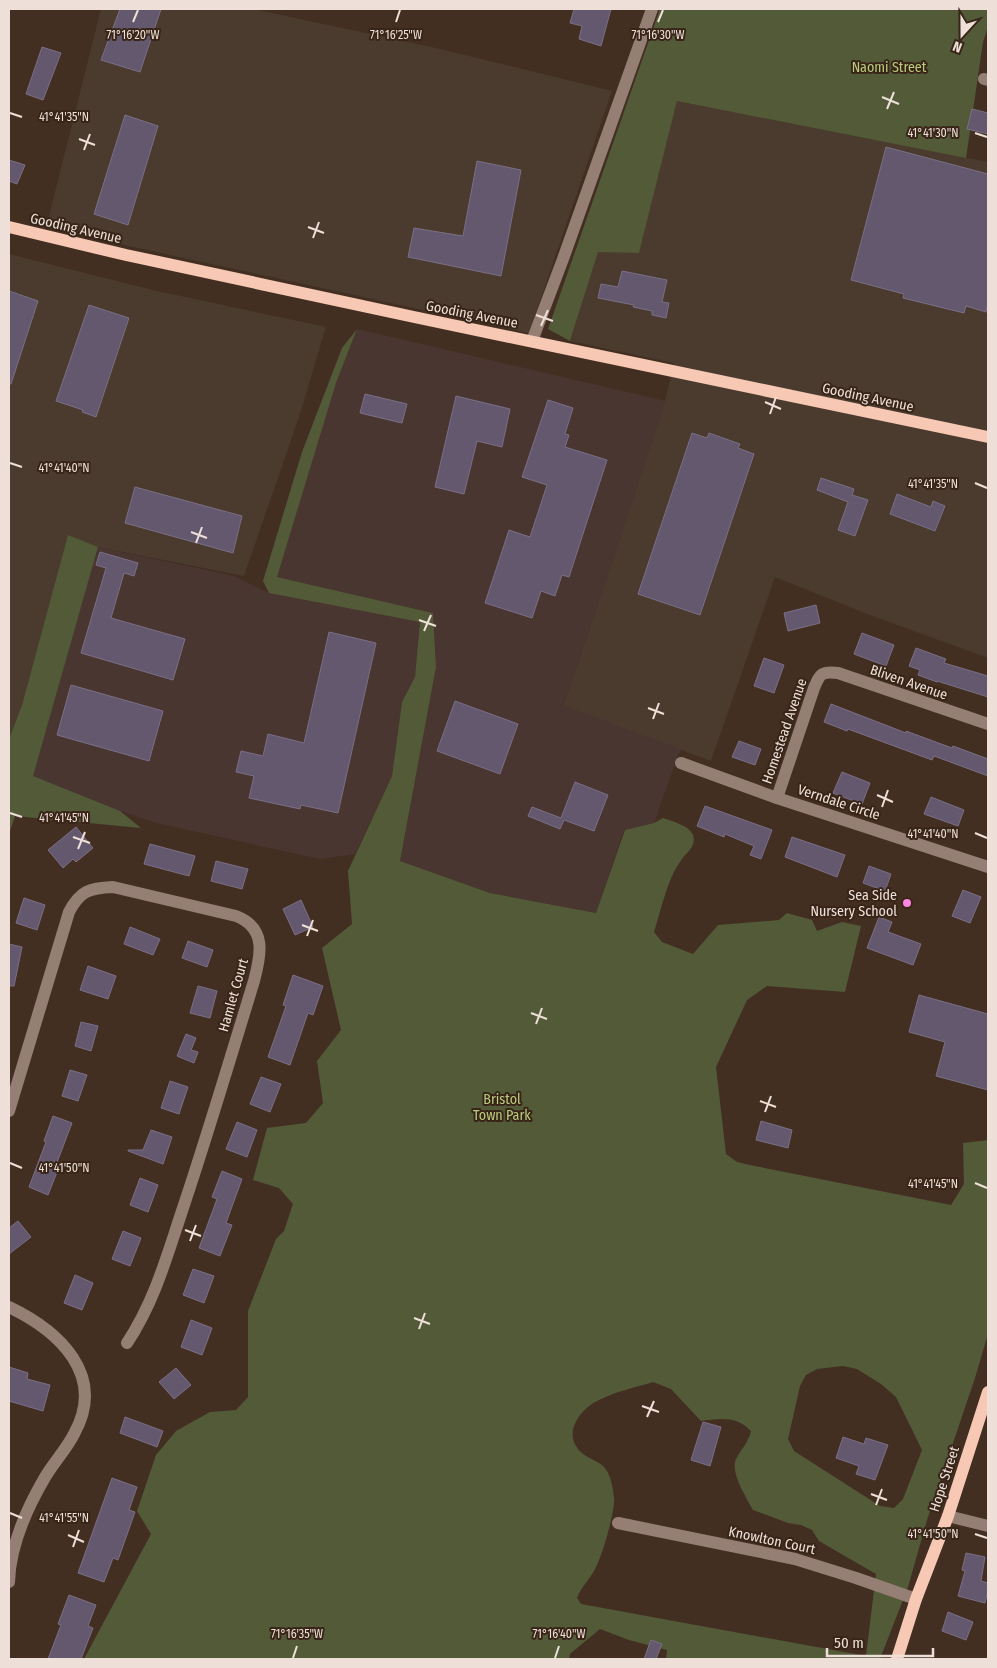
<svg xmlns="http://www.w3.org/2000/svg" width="997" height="1668" viewBox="0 0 997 1668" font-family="'Fira Sans Condensed',sans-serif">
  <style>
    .commercial { fill: #4a3b2e }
    .industrial { fill: #4a3631 }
    .green { fill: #525a38; fill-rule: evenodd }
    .building { fill: #64586e; stroke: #7b6f86 }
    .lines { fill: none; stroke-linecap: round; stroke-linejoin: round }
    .minor { stroke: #957e74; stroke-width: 12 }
    .major { stroke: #f7c8b3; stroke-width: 12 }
    .ticks { fill: none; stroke: #eee0d8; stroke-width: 2 }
    .poi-dot { fill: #fd86e2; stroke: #382518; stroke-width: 2 }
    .labels { text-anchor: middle; stroke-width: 4; stroke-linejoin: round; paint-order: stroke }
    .park-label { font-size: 14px; fill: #b9cc7f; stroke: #382518 }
    .street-label { font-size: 14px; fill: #eee0d8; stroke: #382518 }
    .poi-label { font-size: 14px; fill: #eee0d8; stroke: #382518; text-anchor: end }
    .ticks-label { font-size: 12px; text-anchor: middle; fill: #eee0d8; stroke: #382518; stroke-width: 4; stroke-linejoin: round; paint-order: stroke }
  </style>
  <rect width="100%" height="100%" fill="#432f22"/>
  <!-- commercial -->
  <g class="commercial">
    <path d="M101,9H253L436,48L612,91L529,333L46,228Z"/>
    <path d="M677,101L988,162V658L870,615L775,577L711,761L563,706L612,563L665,401L674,363L570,341L598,251L639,253Z"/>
    <path d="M9,254L157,291L326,327L299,417L244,576L98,547L68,536L22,705L9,739Z"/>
  </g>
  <!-- industrial -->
  <g class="industrial">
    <path d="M357,329L665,401L612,563L563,705L682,750L678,755L654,823L624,830L596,913L490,893L400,861L436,667L433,613L277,577L336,383Z"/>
    <path d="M98,547L234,576L269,593L421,622L415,677L402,702L392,776L355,854L320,859L157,823L120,811L32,777Z"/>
  </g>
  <!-- green -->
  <g class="green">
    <path d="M660,9H988V27L983,42L966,158L677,101L639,253L598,252L570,341L548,329Z"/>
    <path d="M357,329L336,383L277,577L433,613L436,667L400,861L490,893L596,913L625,830L654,823L663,818C671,821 689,825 693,835C697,847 685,853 680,862C667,880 661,911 654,932L662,942L693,954L718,925L779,920L787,913L812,920L817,931L842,922L861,926L845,992L767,986L747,1000L716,1067L726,1154L737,1162L750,1165L951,1205L964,1184L963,1143L988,1140V1334L975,1378L927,1520L908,1587L880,1659H666L667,1650L629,1640L600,1629L570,1654L569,1659H84L151,1534L137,1511L156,1455L176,1431L210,1412L236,1410L248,1397V1311L276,1239L284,1231L293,1204L279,1188L253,1180L267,1128L306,1123L323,1103L317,1061L341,1030L322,948L352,924L348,871L392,776L402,702L415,677L420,622L269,593L263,581L302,452L342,348ZM843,1366L857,1369L881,1384L896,1397L922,1450L903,1499L894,1508L880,1506L794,1451L788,1439L800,1386L806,1375L817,1369ZM653,1382L671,1389L701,1421C719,1418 738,1416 751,1431C749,1442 741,1449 736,1459C730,1472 746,1497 753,1510L788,1523L801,1525L812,1530L819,1541L876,1574L866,1656L581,1604L577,1598C581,1587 590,1579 595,1569C602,1557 615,1512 614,1499C613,1489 611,1473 603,1466C595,1459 582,1457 576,1446C565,1429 583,1407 599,1400C614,1392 637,1387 653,1382Z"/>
    <path d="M68,535L98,547L33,776L120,811L141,828L15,816L9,834V739L22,705Z"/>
  </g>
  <!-- building -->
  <g class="building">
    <path d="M120,9H161L140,72L101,60Z"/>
    <path d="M574,9H611L601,46L579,39L582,26L570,23Z"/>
    <path d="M42,47L61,53L43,100L26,94Z"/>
    <path d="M972,109L988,113V134L967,129Z"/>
    <path d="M125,115L158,126L128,225L94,214Z"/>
    <path d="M886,147L988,174V303L986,312L966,306L964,313L903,298L904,294L851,280Z"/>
    <path d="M9,160L25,165L17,184L9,181Z"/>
    <path d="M477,161L521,170L501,276L408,257L414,228L463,236Z"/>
    <path d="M622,271L667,280L662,302L669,303L666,318L652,315V311L633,307L634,305L598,298L601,284L618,287Z"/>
    <path d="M9,291L38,301L11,384H9Z"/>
    <path d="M89,305L129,318L96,417L82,412L83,410L56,401Z"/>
    <path d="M365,394L407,404L402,423L360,413Z"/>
    <path d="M456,396L510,409L502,447L477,441L464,494L435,487Z"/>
    <path d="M548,400L573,408L565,434L569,435L565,447L607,460L569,577L562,575L555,596L541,591L532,618L485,603L509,530L530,537L547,485L522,477Z"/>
    <path d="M692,433L707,438L709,433L740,444L738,448L754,454L700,615L638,594Z"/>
    <path d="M821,478L854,489L852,495L868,500L855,536L838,530L848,502L817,490Z"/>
    <path d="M135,487L242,516L233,553L125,523Z"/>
    <path d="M897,494L931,507L933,501L945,506L935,531L890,514Z"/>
    <path d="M100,552L138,563L134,576L124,573L111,618L185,639L173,680L81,653L106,568L96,565Z"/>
    <path d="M816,605L820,623L788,631L784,613Z"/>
    <path d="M329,632L376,643L338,813L301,805L300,809L249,798L254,776L236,772L241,751L263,756L268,734L304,743Z"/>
    <path d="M862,633L894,645L886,666L854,654Z"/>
    <path d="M916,648L946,659L944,663L988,676V697L937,681V682L918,675L920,670L909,666Z"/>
    <path d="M764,658L784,665L774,693L754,686Z"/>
    <path d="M71,685L163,711L149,761L57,735Z"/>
    <path d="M455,701L518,724L500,774L437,751Z"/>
    <path d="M831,704L906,733V731L952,748L953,746L988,759V776L934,756L932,760L848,729L847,731L824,722Z"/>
    <path d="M739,741L761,749L755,765L732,757Z"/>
    <path d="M842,772L870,783L862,804L833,793Z"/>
    <path d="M575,782L608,795L594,831L564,820L560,829L528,816L532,807L561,818Z"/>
    <path d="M931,797L964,810L958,826L924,814Z"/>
    <path d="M705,806L772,830L761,859L750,855L754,846L725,834L724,837L697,826Z"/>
    <path d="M76,827L93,848L76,862L73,859L63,868L48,850Z"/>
    <path d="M792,837L845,855L837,877L785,857Z"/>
    <path d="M150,844L195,856L189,876L144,864Z"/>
    <path d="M216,861L248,869L242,889L211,881Z"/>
    <path d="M869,866L891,874L885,891L863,883Z"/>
    <path d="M963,890L981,897L970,923L952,916Z"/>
    <path d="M24,898L45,905L37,930L16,923Z"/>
    <path d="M301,900L313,927L295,935L283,909Z"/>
    <path d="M879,917L892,922L888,932L921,944L913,965L867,948Z"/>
    <path d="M130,927L160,939L153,955L124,944Z"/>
    <path d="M188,941L213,950L207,967L182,958Z"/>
    <path d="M9,944L22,947L14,986H9Z"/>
    <path d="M88,966L116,976L108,999L80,990Z"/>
    <path d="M293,975L323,986L313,1015L308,1013L290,1065L268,1057L286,1006L283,1005Z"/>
    <path d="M198,986L217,991L210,1018L190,1013Z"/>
    <path d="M919,995L988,1014V1090L936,1076L945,1042L909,1032Z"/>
    <path d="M81,1022L98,1026L91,1051L75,1046Z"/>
    <path d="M186,1034L196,1038L191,1050L198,1052L194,1063L177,1056Z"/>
    <path d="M70,1070L87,1075L78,1101L62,1096Z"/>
    <path d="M261,1077L281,1084L270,1112L250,1104Z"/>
    <path d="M170,1081L188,1087L179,1114L161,1108Z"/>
    <path d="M53,1116L72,1123L56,1165L59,1167L48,1195L29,1187L46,1142L44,1141Z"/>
    <path d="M761,1121L792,1130L788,1148L756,1140Z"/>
    <path d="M237,1122L257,1130L247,1157L226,1149Z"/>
    <path d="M151,1130L172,1137L163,1164L128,1151V1150H143Z"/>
    <path d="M222,1171L242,1179L226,1223L232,1225L220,1256L199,1248L217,1199L212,1197Z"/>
    <path d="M140,1178L158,1185L148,1212L130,1205Z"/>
    <path d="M18,1221L31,1237L9,1254V1228Z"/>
    <path d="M123,1231L141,1238L130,1266L112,1259Z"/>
    <path d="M193,1269L214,1276L204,1303L183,1295Z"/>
    <path d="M75,1275L93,1283L82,1310L64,1303Z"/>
    <path d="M191,1320L212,1328L202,1355L181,1347Z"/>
    <path d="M9,1367L28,1373L27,1379L50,1385L43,1411L9,1401Z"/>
    <path d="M176,1368L191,1385L174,1399L159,1382Z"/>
    <path d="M125,1417L163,1431L157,1447L120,1433Z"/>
    <path d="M703,1422L721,1427L710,1466L691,1460Z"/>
    <path d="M843,1437L864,1444L866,1438L888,1445L875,1480L856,1474L859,1466L836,1458Z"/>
    <path d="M112,1478L137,1487L129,1510L135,1512L118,1560L113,1558L104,1582L78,1573Z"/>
    <path d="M966,1553L985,1557L981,1581L988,1583V1590L985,1603L958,1596L965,1571L962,1570Z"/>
    <path d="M69,1595L96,1605L88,1626L93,1628L81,1659H48L61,1625L58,1624Z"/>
    <path d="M948,1612L973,1622L966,1640L942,1631Z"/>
    <path d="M651,1640L662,1644L656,1659H644Z"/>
  </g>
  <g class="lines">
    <!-- minor -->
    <g class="minor">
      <path d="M984,79L988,80"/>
      <path d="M532,341L563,259L652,9"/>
      <path d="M681,763L777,798L988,867"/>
      <path d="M777,798L814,688C820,674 821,671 838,673L988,724"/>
      <path d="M9,1111L69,912C80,891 89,888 113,887L236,916C267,928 261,955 254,981C230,1059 207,1137 181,1214C166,1259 154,1302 127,1343"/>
      <path d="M9,1307C59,1331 107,1375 74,1434C66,1450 53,1463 44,1479C26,1510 10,1546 9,1582"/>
      <path d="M948,1516L988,1526"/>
      <path d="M618,1523L795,1559L856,1578L916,1599"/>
    </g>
    <!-- major -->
    <g class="major">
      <path d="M9,227L126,255L414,317L988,437"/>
      <path d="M897,1659L916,1599L948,1516L988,1392"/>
    </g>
  </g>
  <!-- ticks -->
  <path class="ticks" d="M133,22L138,10M396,22L400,10M658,22L663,10M882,97L899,104M887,109L894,92M10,113L22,117M975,133L987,137M79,139L95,145M84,150L90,134M308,227L324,233M313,238L319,222M536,315L553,321M541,326L548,310M765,402L781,409M770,414L776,397M10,463L22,467M975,483L987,488M191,532L207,538M196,543L202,527M419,620L436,626M424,631L431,615M648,708L664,714M653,719L659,703M877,795L893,802M882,807L888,790M10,813L22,817M975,833L987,838M73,837L90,843M78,849L85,832M302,925L318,931M307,936L313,920M531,1013L547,1019M536,1024L542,1008M760,1101L776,1107M765,1112L771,1096M10,1163L22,1168M975,1183L987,1188M185,1230L201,1236M190,1241L196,1225M414,1318L430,1324M419,1329L425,1313M642,1406L659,1412M647,1417L654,1401M871,1494L887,1500M876,1505L882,1489M10,1513L22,1518M975,1534L987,1538M68,1535L84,1542M73,1547L79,1530M293,1658L297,1646M555,1658L559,1646"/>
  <!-- markers -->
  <circle class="poi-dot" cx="907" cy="903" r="5"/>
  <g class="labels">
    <!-- park labels -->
    <g class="park-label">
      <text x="889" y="72">Naomi Street</text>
      <text x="502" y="1104">Bristol<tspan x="502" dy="16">Town Park</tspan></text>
    </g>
    <!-- street labels -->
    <g class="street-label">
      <text transform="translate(76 228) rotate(13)" y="5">Gooding Avenue</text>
      <text transform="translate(472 314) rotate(11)" y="5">Gooding Avenue</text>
      <text transform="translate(868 397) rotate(12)" y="5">Gooding Avenue</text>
      <text transform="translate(909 682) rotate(19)" y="5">Bliven Avenue</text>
      <text transform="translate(784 731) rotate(-71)" y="5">Homestead Avenue</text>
      <text transform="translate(839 802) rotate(18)" y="5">Verndale Circle</text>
      <text transform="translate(233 995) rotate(-74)" y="5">Hamlet Court</text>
      <text transform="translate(944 1479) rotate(-72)" y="5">Hope Street</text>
      <text transform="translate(772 1540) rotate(12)" y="5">Knowlton Court</text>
    </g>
    <!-- poi labels -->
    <g class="poi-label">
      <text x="897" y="900">Sea Side<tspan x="897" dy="16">Nursery School</tspan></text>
    </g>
  </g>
  <g class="ticks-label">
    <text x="133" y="39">71°16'20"W</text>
    <text x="396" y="39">71°16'25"W</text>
    <text x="658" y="39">71°16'30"W</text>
    <text x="64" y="121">41°41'35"N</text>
    <text x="933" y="137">41°41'30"N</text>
    <text x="64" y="472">41°41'40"N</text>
    <text x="933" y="488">41°41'35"N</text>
    <text x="64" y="822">41°41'45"N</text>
    <text x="933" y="838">41°41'40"N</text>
    <text x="64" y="1172">41°41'50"N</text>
    <text x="933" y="1188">41°41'45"N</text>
    <text x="64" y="1522">41°41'55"N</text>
    <text x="933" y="1538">41°41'50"N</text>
    <text x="297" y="1638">71°16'35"W</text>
    <text x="559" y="1638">71°16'40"W</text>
  </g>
  <!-- border -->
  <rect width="997" height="1668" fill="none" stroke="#eee0d8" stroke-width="20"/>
  <!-- north arrow -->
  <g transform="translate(962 35) rotate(201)" stroke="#382518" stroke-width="4" paint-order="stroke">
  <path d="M0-4L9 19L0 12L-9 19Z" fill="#eee0d8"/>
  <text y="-8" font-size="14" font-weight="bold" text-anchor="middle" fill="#eee0d8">N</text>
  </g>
  <!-- scale -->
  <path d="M827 1648v8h106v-8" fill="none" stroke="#eee0d8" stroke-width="2.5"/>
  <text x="834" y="1648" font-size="15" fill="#eee0d8" stroke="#382518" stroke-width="4" paint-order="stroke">50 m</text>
</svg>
